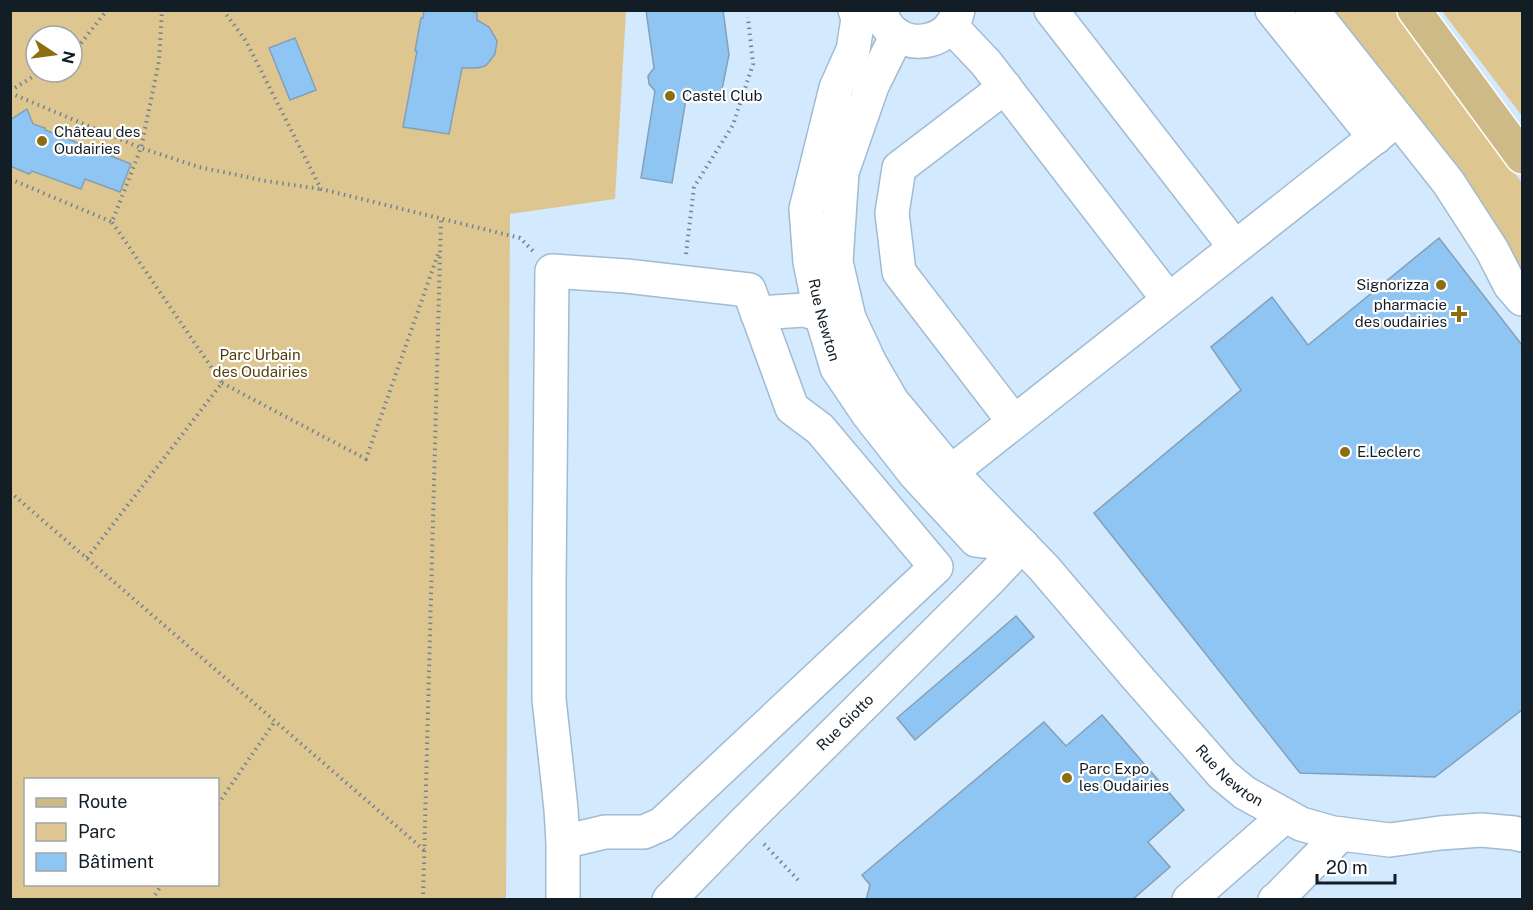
<svg xmlns="http://www.w3.org/2000/svg" width="1533" height="910" viewBox="0 0 1533 910" font-family="'Public Sans',sans-serif">
  <style>
    .green { fill: #ddc690; fill-rule: evenodd }
    .building { fill: #8fc5f3; stroke: #859fb6; stroke-width: 1.5 }
    .lines { fill: none; stroke-linecap: round; stroke-linejoin: round }
    .minor-casing { stroke: #a0bbd3; stroke-width: 36 }
    .major-casing { stroke: #fff; stroke-width: 36 }
    .path { stroke: #738391; stroke-width: 4; stroke-dasharray: 1.5 4.5; stroke-linecap: butt }
    .minor { stroke: #fff; stroke-width: 33 }
    .major { stroke: #cdba86; stroke-width: 33 }
    .poi-dot { fill: #8c6e10; stroke: #fff; stroke-width: 2 }
    .labels { text-anchor: middle; stroke-width: 4.5; stroke-linejoin: round; paint-order: stroke }
    .poi-label { font-size: 15px; fill: #131d26; stroke: #fff; text-anchor: start }
    .street-label { font-size: 15px; fill: #131d26; stroke: #fff }
    .park-label { font-size: 15px; fill: #503e0a; stroke: #fff }
  </style>
  <rect width="100%" height="100%" fill="#d3e9fd"/>
  <!-- green -->
  <g class="green">
    <path d="M10,11H626L615,199L510,214L506,899H11ZM36,36H72V72H36ZM26,780H218V884H26Z"/>
    <path d="M1312,11H1395L1411,30L1522,183V288Z"/>
    <path d="M1442,11H1521L1522,13V116Z"/>
  </g>
  <!-- building -->
  <g class="building">
    <path d="M424,10H468L477,13V20L489,27L497,41L495,54L489,62L485,66L477,68H462L449,134L403,127L417,51H415L421,18H423Z"/>
    <path d="M646,10H723L729,55L720,99L687,93L672,183L641,178L655,91L649,84L648,76L654,68Z"/>
    <path d="M295,38L316,90L290,100L269,48Z"/>
    <path d="M27,109L33,124L45,128V130L131,164L120,192L85,179L81,189L32,171L29,174L10,166V120Z"/>
    <path d="M1439,238L1522,345V710L1435,777L1300,773L1094,513L1241,390L1211,347L1272,297L1308,345Z"/>
    <path d="M1016,616L1034,637L915,740L897,718Z"/>
    <path d="M1102,715L1184,810L1148,842L1170,867L1132,900H866L870,885L862,875L1044,722L1066,746Z"/>
  </g>
  <g class="lines">
    <defs>
      <g id="minor">
        <path id="s1" d="M855,10L858,19L853,50L836,88L806,209L810,262L820,311L837,368L868,414L915,474L976,540L1022,545"/>
        <path d="M881,10C883,17 884,23 889,28C910,52 952,42 958,10"/>
        <path d="M1051,10L1235,247"/>
        <path d="M1272,10L1375,138"/>
        <path d="M1312,10L1448,182L1492,250L1510,285L1522,299"/>
        <path d="M951,26L986,63L1168,299"/>
        <path id="s2" d="M897,35L872,86L842,172L836,262L849,318L870,363L892,401L951,472L1044,568L1136,676L1223,775L1245,793L1301,824L1333,833L1390,840L1440,833L1481,830L1514,833L1522,835"/>
        <path d="M1005,87L899,168L892,213L899,272L1014,422"/>
        <path d="M552,271L626,276L749,290L792,408L820,429L936,567L662,824L644,832H605L563,842L561,809L549,699V585Z"/>
        <path d="M757,313L804,310L841,320"/>
        <path d="M951,472L1398,119"/>
        <path d="M563,842V900"/>
        <path id="s3" d="M669,900L744,823L991,578L1022,545"/>
        <path d="M1189,900L1285,816"/>
        <path d="M1275,900L1277,899L1341,834"/>
      </g>
      <path id="major" d="M1414,10L1522,157"/>
    </defs>
    <!-- minor casing -->
    <use href="#minor" class="minor-casing"/>
    <!-- major casing -->
    <use href="#major" class="major-casing"/>
    <!-- path -->
    <g class="path">
      <path d="M223,10L246,41L321,189L520,238L533,251"/>
      <path d="M72,51L78,47L107,10"/>
      <path d="M10,91L40,72"/>
      <path d="M10,93L141,148L159,61L162,10"/>
      <path d="M10,179L112,222L141,148L199,167L266,181L320,189"/>
      <path d="M686,254L694,187L733,125L753,64L748,17"/>
      <path d="M222,383L366,459L438,254"/>
      <path d="M10,492L424,850"/>
      <path d="M87,558L222,383L112,222"/>
      <path d="M218,804L275,721"/>
      <path d="M764,844L800,882"/>
      <path d="M152,900L162,884"/>
      <path d="M423,900L441,218"/>
    </g>
    <!-- minor -->
    <use href="#minor" class="minor"/>
    <!-- major -->
    <use href="#major" class="major"/>
  </g>
  <!-- markers -->
  <g class="poi-dot">
    <circle cx="670" cy="96" r="6"/>
    <circle cx="42" cy="141" r="6"/>
    <circle cx="1441" cy="285" r="6"/>
    <path d="M1456 305h6v6h6v6h-6v6h-6v-6h-6v-6h6z"/>
    <circle cx="1345" cy="452" r="6"/>
    <circle cx="1067" cy="778" r="6"/>
  </g>
  <g class="labels">
    <!-- poi labels -->
    <g class="poi-label">
      <text x="682" y="101">Castel Club</text>
      <text x="54" y="137">Château des<tspan x="54" dy="17">Oudairies</tspan></text>
      <text x="1429" y="290" text-anchor="end">Signorizza</text>
      <text x="1447" y="310" text-anchor="end">pharmacie<tspan x="1447" dy="17">des oudairies</tspan></text>
      <text x="1357" y="457">E.Leclerc</text>
      <text x="1079" y="774">Parc Expo<tspan x="1079" dy="17">les Oudairies</tspan></text>
    </g>
    <!-- street labels -->
    <g class="street-label">
      <text dy="5" stroke="none"><textPath href="#s1" startOffset="320">Rue Newton</textPath></text>
      <text dy="5" stroke="none"><textPath href="#s3" startOffset="250">Rue Giotto</textPath></text>
      <text dy="5" stroke="none"><textPath href="#s2" startOffset="894">Rue Newton</textPath></text>
    </g>
    <!-- park labels -->
    <g class="park-label">
      <text x="260" y="360">Parc Urbain<tspan x="260" dy="17">des Oudairies</tspan></text>
    </g>
  </g>
  <!-- border -->
  <rect width="1533" height="910" fill="none" stroke="#131d26" stroke-width="24"/>
  <!-- legend -->
  <rect x="24" y="778" width="195" height="108" fill="#ffffff" stroke="#a1a5a8" stroke-width="1.5"/>
  <rect x="36" y="798" width="30" height="9" fill="#cdba86" stroke="#a1a5a8" stroke-width="1.5"/>
  <text x="78" y="808" font-size="18" fill="#131d26">Route</text>
  <rect x="36" y="823" width="30" height="18" fill="#ddc690" stroke="#a1a5a8" stroke-width="1.5"/>
  <text x="78" y="838" font-size="18" fill="#131d26">Parc</text>
  <rect x="36" y="853" width="30" height="18" fill="#8fc5f3" stroke="#a1a5a8" stroke-width="1.5"/>
  <text x="78" y="868" font-size="18" fill="#131d26">Bâtiment</text>
  <!-- north arrow -->
  <g transform="translate(54 54) rotate(103)"><circle r="28" fill="#ffffff" stroke="#a1a5a8" stroke-width="1.5"/>
  <path d="M0-4.5L10 22L0 15L-10 22Z" fill="#8c6e10"/>
  <text y="-9" font-size="16" font-weight="bold" text-anchor="middle" fill="#131d26">N</text>
  </g>
  <!-- scale -->
  <path d="M1317 874v9h78v-9" fill="none" stroke="#131d26" stroke-width="3"/>
  <text x="1326" y="874" font-size="18" fill="#131d26" stroke="#ffffff" stroke-width="4.5" paint-order="stroke">20 m</text>
</svg>
